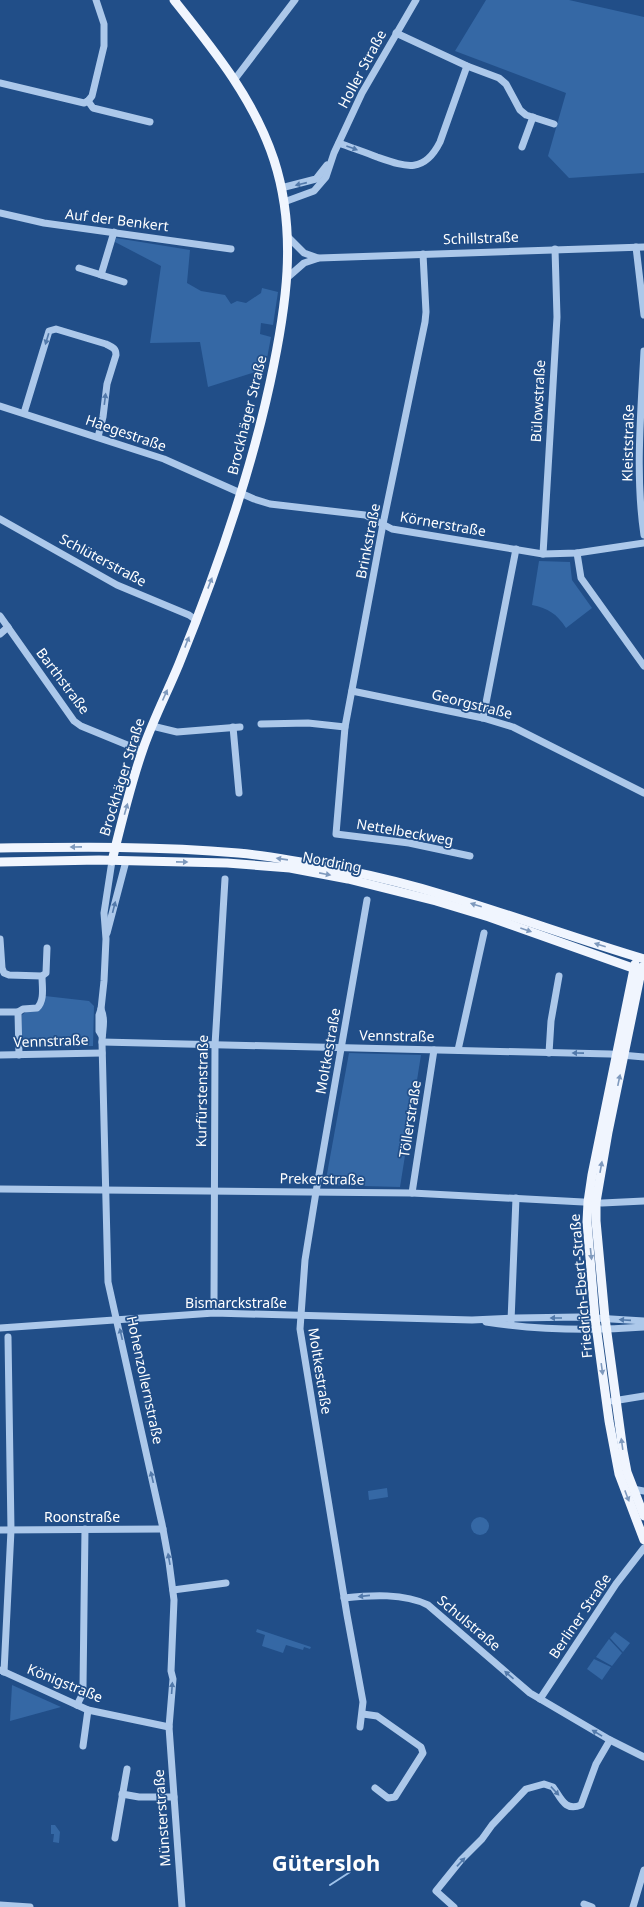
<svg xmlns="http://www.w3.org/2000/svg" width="644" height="1907" viewBox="0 0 644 1907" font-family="'Noto Sans',sans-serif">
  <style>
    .green { fill: #3568a5 }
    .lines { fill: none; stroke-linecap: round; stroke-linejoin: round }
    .stream { stroke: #9fc3eb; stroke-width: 2 }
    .minor { stroke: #acc8ea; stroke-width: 7 }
    .major { stroke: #f0f5fe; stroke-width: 9 }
    .oneway { fill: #5279aa }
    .oneway2 { fill: #7e99bd }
    .labels { text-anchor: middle; stroke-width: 3.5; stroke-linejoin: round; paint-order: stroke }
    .street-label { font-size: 14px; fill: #fff; stroke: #214e88 }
    .town-label { font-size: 22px; font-weight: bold; fill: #fff; stroke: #214e88 }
  </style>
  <rect width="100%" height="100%" fill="#214e88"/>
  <!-- green -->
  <g class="green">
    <path d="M486,0H569L644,17V173L569,178L548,156L566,93L455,51Z"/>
    <path d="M116,238L190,250L187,283L201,291L225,295L231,304L237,301L246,303L261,293L262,288L278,292L273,325L261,323L260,334L271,337L265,369L208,387L200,342L150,343L161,266L115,242Z"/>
    <path d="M539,561L570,562L572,580L592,608L566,628C557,614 548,608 532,605Z"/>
    <path d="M45,996L89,1001L94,1006L93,1046L22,1047V1015L27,1011H34Z"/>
    <path d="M349,1053L421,1055L400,1187L325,1185Z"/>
    <path d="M387,1488L388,1497L369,1500L368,1491Z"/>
    <circle cx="480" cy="1526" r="9"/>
    <path d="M257,1629L311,1647L310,1649L304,1647L303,1650L286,1645L283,1653L262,1646L265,1635L256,1632Z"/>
    <path d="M615,1632L630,1643L623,1652L610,1638Z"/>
    <path d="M609,1639L622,1653L612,1666L596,1657Z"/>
    <path d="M594,1659L611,1667L602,1680L587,1669Z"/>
    <path d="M12,1685L61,1707L10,1721Z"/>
    <path d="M51,1825H55L60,1832L59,1843L53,1842L54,1834H51Z"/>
  </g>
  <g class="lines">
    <!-- stream -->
    <path class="stream" d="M330,1885L350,1872"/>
    <!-- minor -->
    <g class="minor">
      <path d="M396,33L467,66L499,78L506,84L520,110L526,115L554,124"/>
      <path d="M235,79L295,0"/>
      <path d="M0,83L84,103L88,101"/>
      <path d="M88,101L92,96L104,46V24L96,0"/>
      <path d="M88,101L93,108L150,122"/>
      <path d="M339,143C352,148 365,152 377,157C406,167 424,174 440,142L467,66"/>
      <path d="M522,147L533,117"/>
      <path d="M281,188L316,179L327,165"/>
      <path d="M284,202L314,191L326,177L334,153L362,93L416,0"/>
      <path d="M0,213L44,223L231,249"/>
      <path d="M288,237L304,253L318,258"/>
      <path d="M636,247L644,315"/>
      <path d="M423,254L426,312L425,322L383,524L345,727L336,834L409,843L470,856"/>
      <path d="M79,268L124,282"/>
      <path d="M101,275L114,232"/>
      <path d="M288,277L304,263L319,258L644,247"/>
      <path d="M644,351C641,412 635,475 644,535"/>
      <path d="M0,406L164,459L254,499L270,504L365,515L392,529L543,554L577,553L644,543"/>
      <path d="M24,413L49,331L56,329L106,344C112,347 116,348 116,355L107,384L103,417L98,437"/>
      <path d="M0,519L117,585L189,615L196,620"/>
      <path d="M577,553L581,578L644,666"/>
      <path d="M543,554L557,317L555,249"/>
      <path d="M0,616L74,721L81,726L142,751"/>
      <path d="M0,634L8,627"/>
      <path d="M352,691L483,718L513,727L644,793"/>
      <path d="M483,718L516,549"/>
      <path d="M261,724L308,723L345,727"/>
      <path d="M152,726L177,732L240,727"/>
      <path d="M233,727L239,793"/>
      <path d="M107,933L126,861"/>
      <path d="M0,939L2,968L4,973L9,975L42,976"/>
      <path d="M101,1009C106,1021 102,1031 102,1042L108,1282L162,1524L169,1562L174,1600L171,1671L173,1679L169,1727L182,1907"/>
      <path d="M0,1012H18L23,1009L37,1008C45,1000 42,987 42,976L46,973L47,948"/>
      <path d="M18,1012L19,1055"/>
      <path d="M102,1036L99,1031V1015L101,1009L104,981L106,939L104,913L112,861"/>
      <path d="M102,1042L610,1054L644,1057"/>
      <path d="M458,1050L484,933"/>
      <path d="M549,1053L551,1021L559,976"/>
      <path d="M0,1055L102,1053"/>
      <path d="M0,1189L412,1193L602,1203L644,1201"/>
      <path d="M412,1193L434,1050"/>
      <path d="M214,1304L215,1045L225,879"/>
      <path d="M511,1321L516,1198"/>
      <path d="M486,1322C538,1330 592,1331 644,1327"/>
      <path d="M0,1328L214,1313L472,1320L516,1318L579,1317L644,1321"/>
      <path d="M613,1401L644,1396"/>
      <path d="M633,1489L644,1491"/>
      <path d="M0,1530L163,1529"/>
      <path d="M173,1590L226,1583"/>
      <path d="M344,1598C371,1595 404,1593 428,1605L530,1693L610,1740L644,1757"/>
      <path d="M0,1670L88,1710L169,1727"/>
      <path d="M4,1672L11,1530L8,1337"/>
      <path d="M540,1699L616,1584L644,1548"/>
      <path d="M77,1705L82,1695L83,1687L85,1529"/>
      <path d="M363,1714L377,1716L421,1747L423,1753L395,1797L388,1798L375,1788"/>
      <path d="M360,1727L363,1702L347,1615L300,1329L305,1260L316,1192L367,900"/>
      <path d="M83,1746L88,1710"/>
      <path d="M122,1794L139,1797H174"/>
      <path d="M115,1838L127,1769"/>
      <path d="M584,1904L592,1907"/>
      <path d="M0,1905L30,1907"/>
      <path d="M454,1907L436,1891L461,1860L482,1839L492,1825L526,1789L544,1784L553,1787C561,1798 565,1812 581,1805L596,1764L610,1740"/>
      <path d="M633,1907L644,1870"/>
    </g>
    <!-- major -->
    <g class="major">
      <path d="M0,848C80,847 159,846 238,853C275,856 313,864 349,871C450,891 546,930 644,959"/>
      <path d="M112,861C121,824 130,786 143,749C153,720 167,693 179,664C216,573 249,480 270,383C286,309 298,234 274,160C254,99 214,50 174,0"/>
      <path d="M0,862L99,860L227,863L290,868L348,879L436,901L489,917L644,972"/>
      <path d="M635,964L592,1175L588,1202L587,1222L595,1318L609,1421L619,1474L644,1540"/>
      <path d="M642,967L608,1132L596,1202V1221L605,1318L623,1451L627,1472L644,1516"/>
    </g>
  </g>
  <!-- one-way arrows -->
  <defs><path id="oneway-solid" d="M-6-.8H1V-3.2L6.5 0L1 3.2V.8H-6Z"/></defs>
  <g class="oneway">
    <use href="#oneway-solid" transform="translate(352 148) rotate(20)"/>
    <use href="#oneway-solid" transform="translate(301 184) rotate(167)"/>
    <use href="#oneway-solid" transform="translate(47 339) rotate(107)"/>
    <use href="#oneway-solid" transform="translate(105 399) rotate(-83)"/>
    <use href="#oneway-solid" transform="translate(114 907) rotate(-76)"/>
    <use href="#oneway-solid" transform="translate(578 1053) rotate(-179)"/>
    <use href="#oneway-solid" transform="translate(556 1318) rotate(180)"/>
    <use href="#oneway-solid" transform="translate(625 1320) rotate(-176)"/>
    <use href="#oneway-solid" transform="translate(121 1334) rotate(-103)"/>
    <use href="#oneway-solid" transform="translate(152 1477) rotate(-103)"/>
    <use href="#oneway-solid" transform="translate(169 1559) rotate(-100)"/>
    <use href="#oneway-solid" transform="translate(364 1596) rotate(174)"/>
    <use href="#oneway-solid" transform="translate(509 1675) rotate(-139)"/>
    <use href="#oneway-solid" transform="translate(172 1688) rotate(-86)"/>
    <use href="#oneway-solid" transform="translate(597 1733) rotate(-149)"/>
    <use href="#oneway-solid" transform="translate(555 1791) rotate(47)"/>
    <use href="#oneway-solid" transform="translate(461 1862) rotate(-47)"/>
  </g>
  <g class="oneway2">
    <use href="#oneway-solid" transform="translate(210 583) rotate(-69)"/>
    <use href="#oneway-solid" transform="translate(187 642) rotate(-69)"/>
    <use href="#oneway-solid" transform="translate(165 695) rotate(-66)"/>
    <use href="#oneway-solid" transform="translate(126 809) rotate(-74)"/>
    <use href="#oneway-solid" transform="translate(76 847) rotate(179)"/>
    <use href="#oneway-solid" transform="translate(282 859) rotate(-172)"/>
    <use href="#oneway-solid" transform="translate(182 862) rotate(1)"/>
    <use href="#oneway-solid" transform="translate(325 874) rotate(11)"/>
    <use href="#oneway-solid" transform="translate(476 905) rotate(-163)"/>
    <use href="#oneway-solid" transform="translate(526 930) rotate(19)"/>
    <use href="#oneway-solid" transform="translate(600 945) rotate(-163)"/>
    <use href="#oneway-solid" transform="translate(619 1080) rotate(-78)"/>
    <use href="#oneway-solid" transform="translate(601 1167) rotate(-80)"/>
    <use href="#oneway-solid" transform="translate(591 1254) rotate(84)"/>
    <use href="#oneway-solid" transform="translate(602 1369) rotate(82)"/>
    <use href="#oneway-solid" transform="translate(622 1444) rotate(-98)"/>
    <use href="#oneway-solid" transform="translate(627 1496) rotate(69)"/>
  </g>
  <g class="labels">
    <!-- street labels -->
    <g class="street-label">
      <text transform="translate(362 69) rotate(-62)" y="5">Holler Straße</text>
      <text transform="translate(117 220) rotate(7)" y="5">Auf der Benkert</text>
      <text transform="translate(481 238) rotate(-2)" y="5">Schillstraße</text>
      <text transform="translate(538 401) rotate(-87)" y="5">Bülowstraße</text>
      <text transform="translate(247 415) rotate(-76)" y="5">Brockhäger Straße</text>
      <text transform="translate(126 433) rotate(19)" y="5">Haegestraße</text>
      <text transform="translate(628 443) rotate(-89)" y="5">Kleiststraße</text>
      <text transform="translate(443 524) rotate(10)" y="5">Körnerstraße</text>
      <text transform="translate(368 541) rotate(-79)" y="5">Brinkstraße</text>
      <text transform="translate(103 560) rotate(28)" y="5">Schlüterstraße</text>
      <text transform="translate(63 681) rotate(53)" y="5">Barthstraße</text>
      <text transform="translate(472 704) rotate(14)" y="5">Georgstraße</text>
      <text transform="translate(122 777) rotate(-73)" y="5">Brockhäger Straße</text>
      <text transform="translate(405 832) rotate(10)" y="5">Nettelbeckweg</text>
      <text transform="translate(332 862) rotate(11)" y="5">Nordring</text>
      <text transform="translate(397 1036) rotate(1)" y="5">Vennstraße</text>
      <text transform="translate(51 1041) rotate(-2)" y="5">Vennstraße</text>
      <text transform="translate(328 1051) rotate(-80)" y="5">Moltkestraße</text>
      <text transform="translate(202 1091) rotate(-89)" y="5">Kurfürstenstraße</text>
      <text transform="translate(410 1119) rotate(-81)" y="5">Töllerstraße</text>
      <text transform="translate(322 1179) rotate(1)" y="5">Prekerstraße</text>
      <text transform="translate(581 1286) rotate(-95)" y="5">Friedrich-Ebert-Straße</text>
      <text x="236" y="1308">Bismarckstraße</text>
      <text transform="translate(320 1371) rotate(81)" y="5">Moltkestraße</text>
      <text transform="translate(145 1380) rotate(78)" y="5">Hohenzollernstraße</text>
      <text x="82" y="1522">Roonstraße</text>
      <text transform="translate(580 1616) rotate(-56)" y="5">Berliner Straße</text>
      <text transform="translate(469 1623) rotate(40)" y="5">Schulstraße</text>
      <text transform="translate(65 1683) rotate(22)" y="5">Königstraße</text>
      <text transform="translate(162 1818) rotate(-94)" y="5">Münsterstraße</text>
    </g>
    <!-- town labels -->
    <g class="town-label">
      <text x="326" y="1871">Gütersloh</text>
    </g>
  </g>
</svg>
